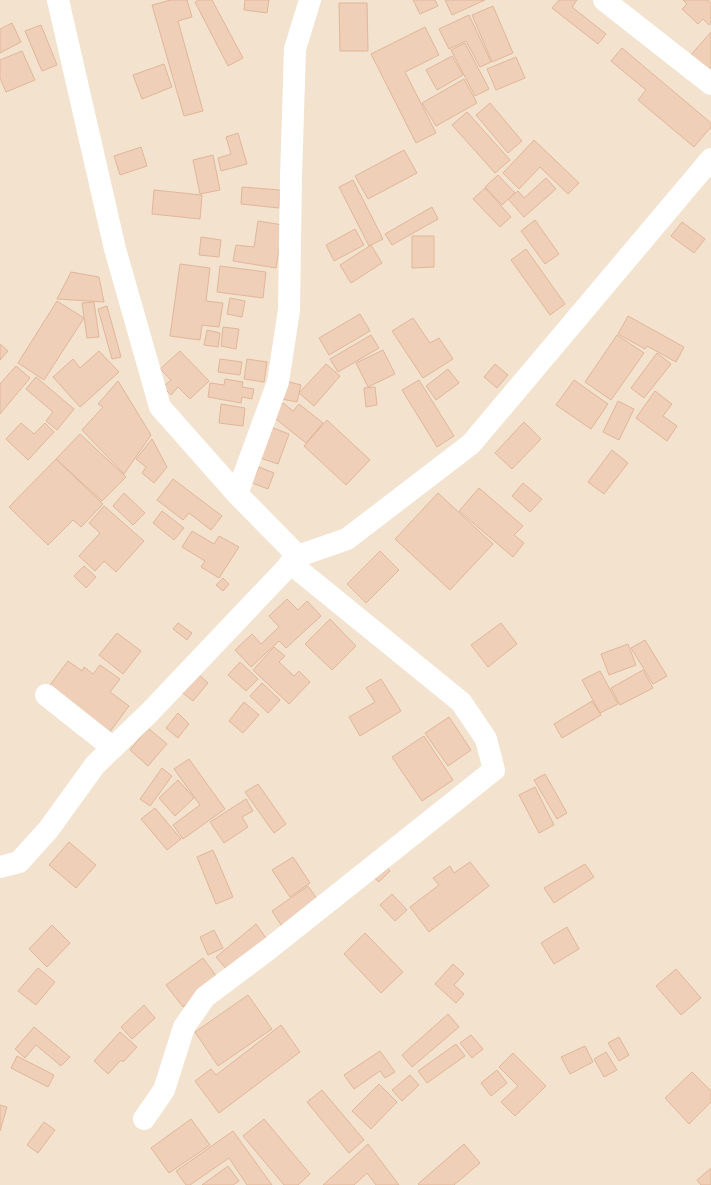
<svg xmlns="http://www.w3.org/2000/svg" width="711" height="1185" viewBox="0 0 711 1185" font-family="Overpass,sans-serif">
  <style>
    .residential { fill: #f2e2ce }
    .building { fill: #efcfb8; stroke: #e1b699 }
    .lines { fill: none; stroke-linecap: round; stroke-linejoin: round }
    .minor { stroke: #fff; stroke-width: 22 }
  </style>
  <rect width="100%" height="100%" fill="#fbf1df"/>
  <!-- residential -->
  <rect class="residential" x="0" y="0" width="711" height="1185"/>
  <!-- building -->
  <g class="building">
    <path d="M171,0H187L192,17L178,21L203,111L184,116L152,5Z"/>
    <path d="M199,0H212L243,58L228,66L195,2Z"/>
    <path d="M245,0H269L267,13L244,10Z"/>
    <path d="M413,0H435L438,6L420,14Z"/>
    <path d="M445,0H485L452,15Z"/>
    <path d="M559,0H577L572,7L606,34L598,44L552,8Z"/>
    <path d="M683,0H708L711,3V23L709,25L703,19L698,24L682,9L687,4Z"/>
    <path d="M339,3H367L368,51H340Z"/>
    <path d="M493,6L513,53L492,62L472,15Z"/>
    <path d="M469,15L491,62L480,67L466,41L449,49L439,29Z"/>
    <path d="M12,23L21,42L0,53V29Z"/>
    <path d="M41,25L57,65L42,71L25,31Z"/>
    <path d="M425,27L439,55L405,72L436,133L416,143L371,54Z"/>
    <path d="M711,32V76L689,57Z"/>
    <path d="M465,43L489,89L475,96L451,50Z"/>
    <path d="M622,48L711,123V127L694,147L638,100L646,90L611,61Z"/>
    <path d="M22,51L35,80L6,92L0,78V60Z"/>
    <path d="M452,56L463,75L437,90L426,70Z"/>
    <path d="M516,57L525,78L496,90L487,69Z"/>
    <path d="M164,64L172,87L142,99L133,75Z"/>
    <path d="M464,79L477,103L436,126L422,103Z"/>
    <path d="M490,103L522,141L508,153L476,115Z"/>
    <path d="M467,112L510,160L495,173L452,125Z"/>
    <path d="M238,133L247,164L221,171L218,158L231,154L226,137Z"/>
    <path d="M534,140L579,183L568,194L540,167L519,189L503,173Z"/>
    <path d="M141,147L147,166L120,175L114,156Z"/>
    <path d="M404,150L417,173L368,199L355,176Z"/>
    <path d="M213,155L220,190L200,194L193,160Z"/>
    <path d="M498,175L515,193L502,205L485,187Z"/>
    <path d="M546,178L556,189L524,217L508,199L518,191L524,198Z"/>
    <path d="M353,180L383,239L369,246L339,187Z"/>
    <path d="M242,187L280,190L279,208L241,204Z"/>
    <path d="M485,188L511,217L500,227L473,199Z"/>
    <path d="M154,190L202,195L200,219L152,214Z"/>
    <path d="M432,207L438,219L392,245L385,234Z"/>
    <path d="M535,220L559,254L545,264L521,231Z"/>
    <path d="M258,221L283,225L276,268L233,261L236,245L254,247Z"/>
    <path d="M682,222L705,239L694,253L671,236Z"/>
    <path d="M355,229L364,245L334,261L326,245Z"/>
    <path d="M412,236H434V267L412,268Z"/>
    <path d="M201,237L221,240L219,257L199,255Z"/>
    <path d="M371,245L382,263L351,283L340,265Z"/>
    <path d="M526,249L565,304L550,315L511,260Z"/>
    <path d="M180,264L210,268L206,301L223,303L219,327L202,325L200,340L170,336Z"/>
    <path d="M220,266L266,272L263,298L217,292Z"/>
    <path d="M71,272L99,277L104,302L57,299Z"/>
    <path d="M230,298L245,301L242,317L227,314Z"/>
    <path d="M57,301L84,318L44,380L18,363Z"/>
    <path d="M94,302L99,337L87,338L82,303Z"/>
    <path d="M107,306L121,357L112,359L98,309Z"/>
    <path d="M360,314L370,331L329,355L319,338Z"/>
    <path d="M628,316L684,347L676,362L647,346L645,349L618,334Z"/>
    <path d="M413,318L430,343L439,338L453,359L423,378L392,331Z"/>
    <path d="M223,327L239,329L236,349L221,346Z"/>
    <path d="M207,330L220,333L218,347L204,345Z"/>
    <path d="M371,335L379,348L338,372L330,359Z"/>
    <path d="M617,335L644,353L611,400L585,382Z"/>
    <path d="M0,344L8,351L0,360Z"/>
    <path d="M383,350L395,374L368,387L356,363Z"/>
    <path d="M99,351L119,372L80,407L53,377L73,359L80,368Z"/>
    <path d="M180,351L209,381L190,399L178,387L171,395L163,387L171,380L160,369Z"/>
    <path d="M657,353L671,364L644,398L631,388Z"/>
    <path d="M220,359L242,362L240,375L218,372Z"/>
    <path d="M247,359L267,362L264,382L244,379Z"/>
    <path d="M326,364L340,376L314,406L299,393Z"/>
    <path d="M495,364L508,375L497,388L484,377Z"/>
    <path d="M16,366L30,378L0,414V384Z"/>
    <path d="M448,369L459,383L436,400L426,386Z"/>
    <path d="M36,377L74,409L57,430L46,421L53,412L26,389Z"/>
    <path d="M225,379L243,382L242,387L254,389L252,399L242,397L241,403L208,397L210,383L224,385Z"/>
    <path d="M419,380L454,436L437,447L402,390Z"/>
    <path d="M574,380L608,404L591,429L556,405Z"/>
    <path d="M118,381L151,435L124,474L82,430L103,407L98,404Z"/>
    <path d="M286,381L301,385L297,402L282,399Z"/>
    <path d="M375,387L377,405L366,407L364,388Z"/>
    <path d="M655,391L672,404L663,416L677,426L667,441L636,418Z"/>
    <path d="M618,401L634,409L619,440L603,432Z"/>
    <path d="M283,403L293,411L299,404L323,423L306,443L272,416Z"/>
    <path d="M221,404L245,408L243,426L219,423Z"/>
    <path d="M327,420L370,460L346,485L304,446Z"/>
    <path d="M524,422L541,439L512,469L495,453Z"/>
    <path d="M21,423L34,434L45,423L54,432L28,460L6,439Z"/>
    <path d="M268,426L289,434L278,464L257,457Z"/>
    <path d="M80,434L126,477L102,501L56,459Z"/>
    <path d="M152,439L167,467L154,483L142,473L146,467L136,459Z"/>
    <path d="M612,450L628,463L604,494L588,482Z"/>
    <path d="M56,459L103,504L81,527L73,520L48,545L9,507Z"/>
    <path d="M259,467L274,473L268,489L252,483Z"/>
    <path d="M173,479L222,516L211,530L189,513L183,520L157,500Z"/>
    <path d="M523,483L542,499L530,512L512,496Z"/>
    <path d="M479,488L523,526L514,535L524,543L513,557L459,511Z"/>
    <path d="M124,493L145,513L133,525L113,506Z"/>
    <path d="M438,493L493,544L450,590L395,539Z"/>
    <path d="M104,506L144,541L116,572L104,561L95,571L79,556L100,533L89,523Z"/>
    <path d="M162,511L184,528L174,540L153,523Z"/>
    <path d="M192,531L214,544L219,536L239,547L219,578L201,567L205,561L182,547Z"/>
    <path d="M380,551L399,570L366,603L347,584Z"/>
    <path d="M84,566L96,577L86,588L74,576Z"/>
    <path d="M223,578L229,584L223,591L216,585Z"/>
    <path d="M287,599L298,610L307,601L321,616L286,648L279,641L251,667L235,650L252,634L261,644L279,627L269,616Z"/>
    <path d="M330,619L356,646L332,670L305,644Z"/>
    <path d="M178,623L192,633L187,640L173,629Z"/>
    <path d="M501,623L517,644L488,667L471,645Z"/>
    <path d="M117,633L141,651L123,674L99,655Z"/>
    <path d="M645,640L667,676L653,684L631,648Z"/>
    <path d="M628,644L636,665L609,675L601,654Z"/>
    <path d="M274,647L285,656L279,662L294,676L299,671L310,682L289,704L253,670Z"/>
    <path d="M68,661L82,671L84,667L93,674L100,665L120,679L110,692L129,706L109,733L47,689Z"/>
    <path d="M240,662L258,679L246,691L228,675Z"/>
    <path d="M643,670L653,688L620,705L611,688Z"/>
    <path d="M600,671L618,704L600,713L582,680Z"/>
    <path d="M199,675L208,683L193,701L183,693Z"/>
    <path d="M381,679L401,711L360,736L349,717L375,702L366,688Z"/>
    <path d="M262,683L280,700L268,713L250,696Z"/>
    <path d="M592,701L601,715L562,738L554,724Z"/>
    <path d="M244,702L259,715L243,733L229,721Z"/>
    <path d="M178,713L189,724L178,738L166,728Z"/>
    <path d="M449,717L471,750L448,766L425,733Z"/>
    <path d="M148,728L167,744L148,766L130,750Z"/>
    <path d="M424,736L453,780L422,801L392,757Z"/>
    <path d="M189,759L225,809L183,839L173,825L200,805L174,769Z"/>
    <path d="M162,768L172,776L150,806L140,799Z"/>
    <path d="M545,774L567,813L557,819L534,780Z"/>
    <path d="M178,780L194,798L175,816L159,798Z"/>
    <path d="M258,784L286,824L274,833L245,792Z"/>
    <path d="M535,787L554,825L539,833L519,795Z"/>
    <path d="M246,799L253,811L242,817L248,827L224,843L210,822Z"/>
    <path d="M155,808L181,839L167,850L141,819Z"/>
    <path d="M69,842L96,865L76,888L49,865Z"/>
    <path d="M213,850L233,897L216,904L197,857Z"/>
    <path d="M293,857L310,883L290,897L272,870Z"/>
    <path d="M381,861L390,871L379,882L369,873Z"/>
    <path d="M470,862L489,886L429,932L410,907L439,885L433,878L450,866L454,873Z"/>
    <path d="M585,864L594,877L554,903L544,888Z"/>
    <path d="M308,886L320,903L283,928L272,911Z"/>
    <path d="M392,894L407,910L395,921L380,905Z"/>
    <path d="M256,924L266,938L227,970L216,957Z"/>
    <path d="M52,925L70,943L47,967L29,949Z"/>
    <path d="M567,927L579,949L554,964L541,943Z"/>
    <path d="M214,930L223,948L208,955L200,937Z"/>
    <path d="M365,933L403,972L381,993L344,954Z"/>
    <path d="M203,958L219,980L183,1007L166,985Z"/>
    <path d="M453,964L464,974L454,985L464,994L456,1003L435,984Z"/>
    <path d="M38,968L55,982L36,1005L18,991Z"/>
    <path d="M676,969L701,998L681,1015L656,986Z"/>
    <path d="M248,995L272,1029L218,1066L195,1032Z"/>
    <path d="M144,1005L155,1018L132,1039L121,1027Z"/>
    <path d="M448,1014L459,1027L412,1067L402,1055Z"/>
    <path d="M281,1025L300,1052L219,1113L195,1081L211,1069L216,1075Z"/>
    <path d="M34,1027L70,1057L61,1066L36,1045L25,1058L15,1049Z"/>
    <path d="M120,1032L137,1047L123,1062L121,1060L108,1074L94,1061Z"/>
    <path d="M471,1035L483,1049L472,1058L460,1043Z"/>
    <path d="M619,1037L629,1055L619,1061L608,1043Z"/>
    <path d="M456,1044L465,1056L427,1083L418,1071Z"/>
    <path d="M585,1046L593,1062L570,1074L561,1057Z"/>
    <path d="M380,1051L395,1072L385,1078L380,1071L354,1089L344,1075Z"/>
    <path d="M606,1052L617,1070L604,1077L594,1059Z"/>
    <path d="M513,1053L546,1086L515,1116L501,1102L518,1086L499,1067Z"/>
    <path d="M17,1056L54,1075L48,1087L11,1068Z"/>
    <path d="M497,1070L507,1083L491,1096L481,1083Z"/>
    <path d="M692,1072L711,1091V1102L689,1124L665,1098Z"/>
    <path d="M410,1075L419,1085L402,1101L392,1090Z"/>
    <path d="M379,1084L397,1102L371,1129L352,1111Z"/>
    <path d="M322,1090L364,1140L349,1153L307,1102Z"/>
    <path d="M0,1105L7,1107L0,1131Z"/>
    <path d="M191,1119L210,1145L169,1173L151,1148Z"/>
    <path d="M264,1119L310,1174L298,1185H284L243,1136Z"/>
    <path d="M44,1122L55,1130L38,1153L27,1145Z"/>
    <path d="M233,1131L272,1185H247L229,1158L190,1185H186L176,1171Z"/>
    <path d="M368,1144L399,1185H376L367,1173L354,1185H323Z"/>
    <path d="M464,1144L480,1163L454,1185H419L418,1184Z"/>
    <path d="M228,1166L239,1181L233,1185H202Z"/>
    <path d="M711,1168V1185H701L697,1180Z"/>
  </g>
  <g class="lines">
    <!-- minor -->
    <g class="minor">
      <path d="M58,0L115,249L160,407L237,494L298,556L347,539L471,444L711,159"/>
      <path d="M604,0L711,84"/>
      <path d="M237,494L278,382L289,310L291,177L295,49L310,0"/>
      <path d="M46,695L113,748"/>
      <path d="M0,867L19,862L48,830L95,765L149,713L298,556"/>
      <path d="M144,1119L164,1090L184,1027L205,997L269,949L494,770L486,739L461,702L290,563"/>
    </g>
  </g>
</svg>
